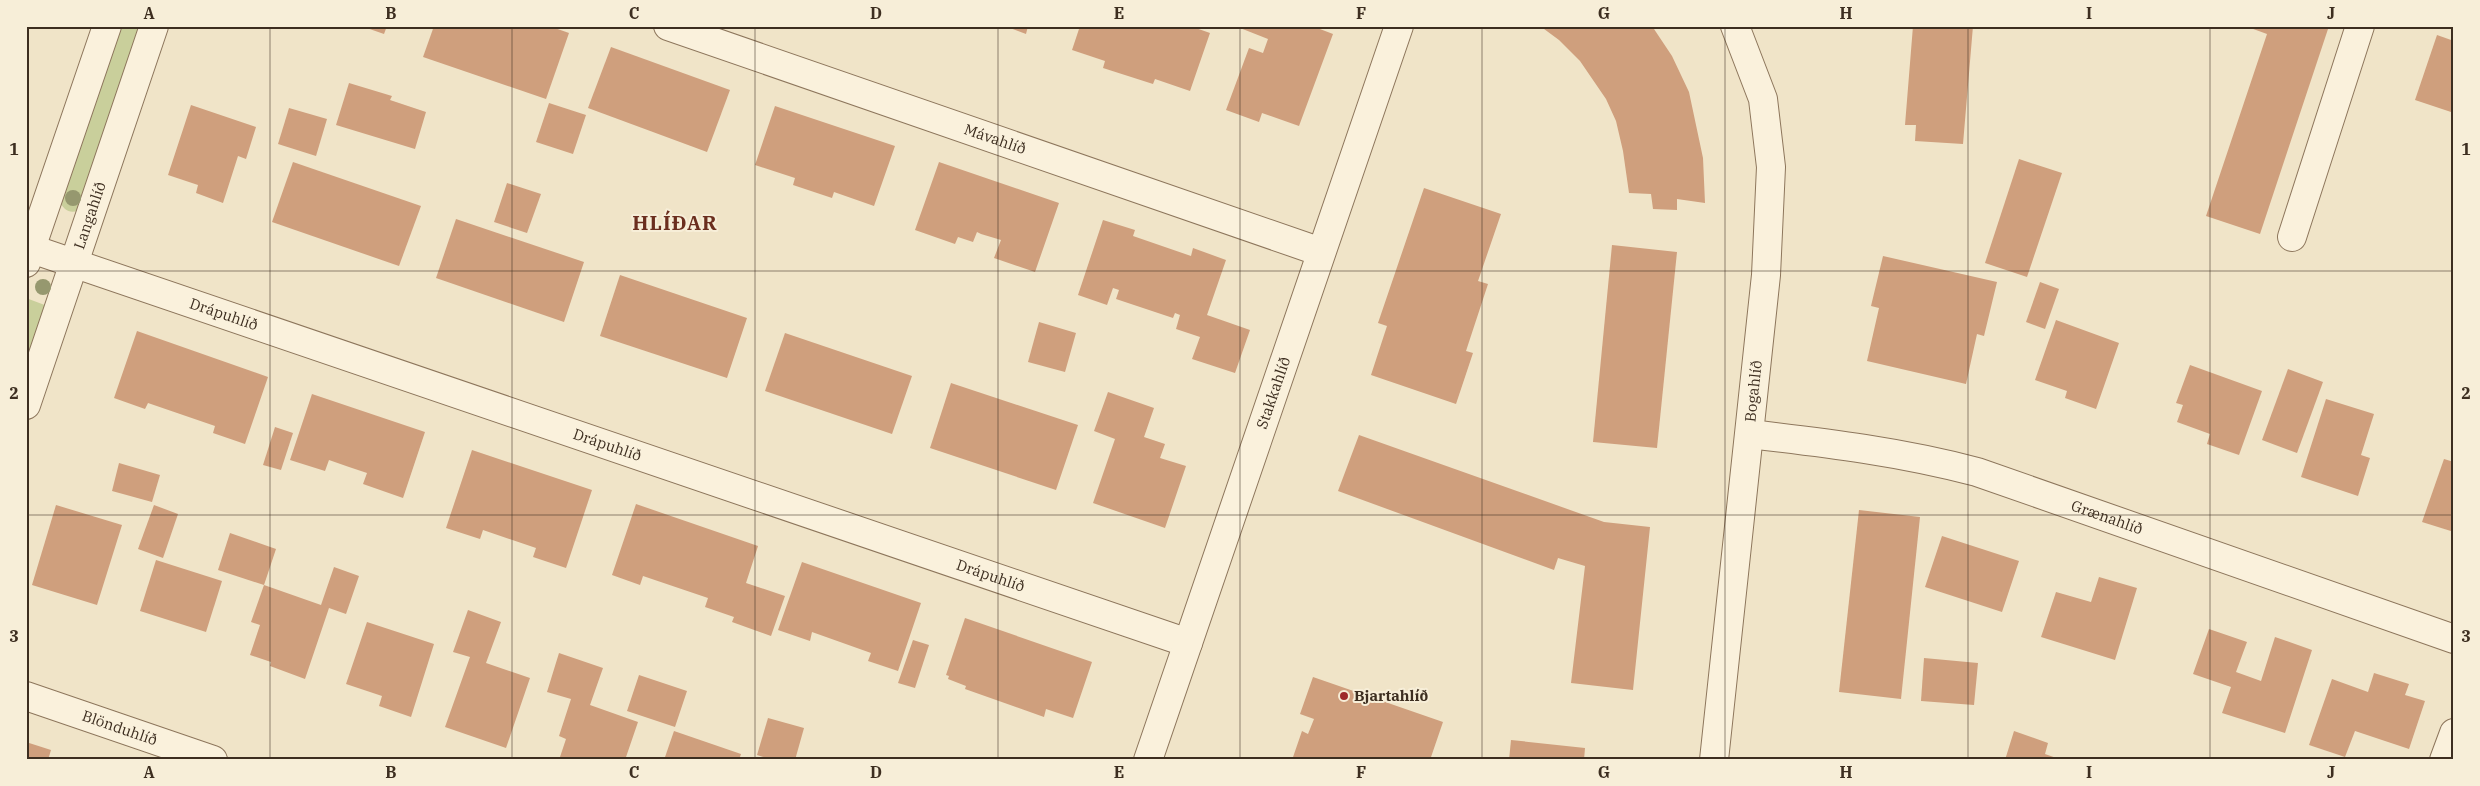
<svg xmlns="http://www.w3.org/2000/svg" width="2480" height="786" viewBox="0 0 2480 786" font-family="'IBM Plex Serif',serif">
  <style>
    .green { fill: #c9cf9b }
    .building { fill: #cf9f7d }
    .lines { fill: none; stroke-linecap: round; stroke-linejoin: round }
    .minor-casing { stroke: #8d765c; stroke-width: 30 }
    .minor { stroke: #faf1dc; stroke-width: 28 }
    .tree { fill: #96986f }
    .grid { fill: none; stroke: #3d2e20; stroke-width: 1; stroke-opacity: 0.55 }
    .poi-dot { fill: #9e2a2b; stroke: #f7eed8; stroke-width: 2 }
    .labels { text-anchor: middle; stroke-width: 4; stroke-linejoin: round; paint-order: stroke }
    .street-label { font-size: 15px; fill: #3d2e20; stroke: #f7eed8 }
    .poi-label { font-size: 15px; font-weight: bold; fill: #3d2e20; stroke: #f7eed8; text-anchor: start }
    .district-label { font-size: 20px; font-weight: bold; letter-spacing: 1px; fill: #6b2e1e; stroke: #f7eed8 }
    .neatline { fill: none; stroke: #3d2e20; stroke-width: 2 }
    .grid-label { font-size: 16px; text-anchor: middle; font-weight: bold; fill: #3d2e20 }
  </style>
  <rect width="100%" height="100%" fill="#f0e4c8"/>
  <!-- green -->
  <g class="green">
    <path d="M115,26H145L84,208C72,215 64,212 59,200Z"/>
    <path d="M26,298L50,307L26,375Z"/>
  </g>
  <!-- building -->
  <g class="building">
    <path d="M361,26H387L384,34Z"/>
    <path d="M434,26H549L569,33L546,99L423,57Z"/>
    <path d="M1005,26H1028L1026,34Z"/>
    <path d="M1080,26H1190L1210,33L1190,91L1155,79L1153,84L1103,68L1105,61L1072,50Z"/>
    <path d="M1235,26H1312L1333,34L1299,126L1262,113L1259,122L1226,110L1249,48L1263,53L1268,39Z"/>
    <path d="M1540,26H1652L1672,56L1689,92L1703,158L1705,203L1677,199V210L1653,209L1651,194L1629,193L1623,151L1616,121L1606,99L1580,61L1559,40Z"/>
    <path d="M1913,26H1973L1963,144L1915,141L1916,125H1905Z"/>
    <path d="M2245,26H2329L2260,234L2206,216L2267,34Z"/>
    <path d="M2437,35L2454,41V113L2415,100Z"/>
    <path d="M611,47L730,90L707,152L588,108Z"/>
    <path d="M349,83L392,96L390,100L426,112L415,149L336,125Z"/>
    <path d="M549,103L586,115L573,154L536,142Z"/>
    <path d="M191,105L256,127L246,159L238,156L223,203L196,193L198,185L168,175Z"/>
    <path d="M775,106L895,146L874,206L834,192L832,198L793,185L795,178L755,165Z"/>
    <path d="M289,108L327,119L316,156L278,144Z"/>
    <path d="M2019,159L2062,173L2027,277L1985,263Z"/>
    <path d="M293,162L421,206L399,266L272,222Z"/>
    <path d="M939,162L1059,203L1035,272L994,258L1001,240L981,234L977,232L973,242L958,237L955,244L915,230Z"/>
    <path d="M507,183L541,194L527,233L494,222Z"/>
    <path d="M1424,188L1501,214L1478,281L1488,284L1466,351L1473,353L1456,404L1371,375L1387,326L1378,323Z"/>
    <path d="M456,219L584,262L564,322L436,278Z"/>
    <path d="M1103,220L1135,230L1133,236L1191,256L1193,248L1226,260L1207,315L1250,330L1235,373L1192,359L1200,337L1176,329L1180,315L1175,313L1173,318L1116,299L1119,290L1113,288L1107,305L1078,295Z"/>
    <path d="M1612,245L1677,252L1657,448L1593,442Z"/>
    <path d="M1883,256L1997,282L1984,336L1977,334L1966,384L1867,361L1879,308L1871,306Z"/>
    <path d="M620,275L747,318L727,378L600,336Z"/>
    <path d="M2040,282L2059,289L2045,329L2026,322Z"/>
    <path d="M2056,320L2119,343L2096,409L2065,398L2067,391L2035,380Z"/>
    <path d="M1039,322L1076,333L1065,372L1028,362Z"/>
    <path d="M137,331L268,377L245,444L213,433L215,426L148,403L145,409L114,398Z"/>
    <path d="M785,333L912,376L892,434L765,391Z"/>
    <path d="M2190,365L2262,391L2239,455L2207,444L2210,434L2177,422L2183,405L2176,403Z"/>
    <path d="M2288,369L2323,382L2297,453L2262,440Z"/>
    <path d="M951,383L1078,425L1056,490L930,448Z"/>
    <path d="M1108,392L1154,408L1144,437L1165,444L1160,458L1186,466L1165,528L1093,503L1115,439L1094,431Z"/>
    <path d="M312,394L425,432L403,498L363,484L367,473L349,467L329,460L325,471L290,460Z"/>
    <path d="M2326,399L2374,414L2361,455L2370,458L2358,496L2301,477Z"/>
    <path d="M275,427L293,433L281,470L263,465Z"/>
    <path d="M1359,435L1604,522L1650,527L1633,690L1571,683L1585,566L1558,558L1554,570L1338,491Z"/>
    <path d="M472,450L592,490L566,568L533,557L536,548L483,530L480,539L446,528Z"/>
    <path d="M2444,459L2454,462V532L2422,522Z"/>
    <path d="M119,463L160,475L152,502L112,491Z"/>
    <path d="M636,504L758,546L746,583L785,596L771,636L732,622L734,617L705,607L708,598L643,576L640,585L612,575Z"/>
    <path d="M56,505L122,525L97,605L32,585Z"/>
    <path d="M154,505L178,514L163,558L138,549Z"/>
    <path d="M1859,510L1920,517L1901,699L1839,692Z"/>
    <path d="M230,533L276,549L264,585L218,570Z"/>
    <path d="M1942,536L2019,561L2002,612L1925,587Z"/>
    <path d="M156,560L222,581L206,632L140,611Z"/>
    <path d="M802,562L921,603L898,671L868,661L871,653L812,632L810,641L778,630Z"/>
    <path d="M334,567L359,576L346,614L329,608L305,679L270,666L271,662L250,655L260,625L251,622L264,585L321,605Z"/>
    <path d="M2099,577L2137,588L2115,660L2041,637L2056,592L2091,602Z"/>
    <path d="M468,610L501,622L486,663L530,678L506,748L445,727L470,657L453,652Z"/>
    <path d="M965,618L1092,662L1073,718L1046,709L1044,717L965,689L966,686L948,679L949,676L946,675Z"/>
    <path d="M367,622L434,644L411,717L379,706L382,696L346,684Z"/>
    <path d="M2209,629L2247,642L2236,672L2261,681L2275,637L2312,650L2285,733L2222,713L2231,687L2193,674Z"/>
    <path d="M913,640L929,645L915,688L898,683Z"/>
    <path d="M559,653L603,668L590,705L638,722L625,760H559L566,739L559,736L571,699L547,692Z"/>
    <path d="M1924,658L1978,663L1974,705L1921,701Z"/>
    <path d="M2374,673L2409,684L2405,695L2425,701L2409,749L2355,731L2345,757L2309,745L2332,679L2368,692Z"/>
    <path d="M639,675L687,691L675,727L627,711Z"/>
    <path d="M1313,677L1443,722L1430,760H1292L1302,731L1308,734L1314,719L1300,714Z"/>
    <path d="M768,718L804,728L795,760H773L757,755Z"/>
    <path d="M674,731L741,754L739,760H664Z"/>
    <path d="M2014,731L2048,743L2045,754L2062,760H2005Z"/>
    <path d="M1511,740L1585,748L1584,760H1509Z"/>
    <path d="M26,742L51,750L48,760H26Z"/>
  </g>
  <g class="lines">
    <defs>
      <g id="minor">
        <path id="s1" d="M668,26L1321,252"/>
        <path d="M2292,237L2360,26"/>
        <path id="s2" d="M26,247L1188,643"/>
        <path d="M26,263L107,26"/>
        <path id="s3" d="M26,405L154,26"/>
        <path id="s4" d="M1750,434C1827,443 1902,452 1977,472L2454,639"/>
        <path id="s5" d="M26,696L213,760"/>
        <path id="s6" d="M1148,760L1399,26"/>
        <path id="s7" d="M1714,760L1766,275L1771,167L1763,99L1735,26"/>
        <path d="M2444,760L2454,733"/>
      </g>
    </defs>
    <!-- minor casing -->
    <use href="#minor" class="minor-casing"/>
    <!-- minor -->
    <use href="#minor" class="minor"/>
  </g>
  <!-- trees -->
  <g class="tree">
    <circle cx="73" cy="198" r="8"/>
    <circle cx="43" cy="287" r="8"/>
  </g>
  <!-- grid -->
  <path class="grid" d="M270,26V760M512,26V760M755,26V760M998,26V760M1240,26V760M1482,26V760M1725,26V760M1968,26V760M2210,26V760M26,271H2454M26,515H2454"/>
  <!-- markers -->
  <circle class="poi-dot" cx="1344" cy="696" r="5"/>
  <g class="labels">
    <!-- street labels -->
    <g class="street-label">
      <text dy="5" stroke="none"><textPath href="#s1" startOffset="346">Mávahlíð</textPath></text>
      <text dy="5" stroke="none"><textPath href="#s3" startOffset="200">Langahlíð</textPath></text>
      <text dy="5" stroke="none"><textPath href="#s2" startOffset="209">Drápuhlíð</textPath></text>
      <text dy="5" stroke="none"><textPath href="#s7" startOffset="371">Bogahlíð</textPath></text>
      <text dy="5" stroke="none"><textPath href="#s6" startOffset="388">Stakkahlíð</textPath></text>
      <text dy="5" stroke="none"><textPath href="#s2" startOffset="614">Drápuhlíð</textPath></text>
      <text dy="5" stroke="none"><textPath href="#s4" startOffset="368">Grænahlíð</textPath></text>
      <text dy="5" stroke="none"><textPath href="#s2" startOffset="1019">Drápuhlíð</textPath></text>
      <text dy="5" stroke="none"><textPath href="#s5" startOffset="99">Blönduhlíð</textPath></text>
    </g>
    <!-- poi labels -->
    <g class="poi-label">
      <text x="1354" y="701">Bjartahlíð</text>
    </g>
    <!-- district labels -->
    <g class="district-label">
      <text x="675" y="230">HLÍÐAR</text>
    </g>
  </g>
  <!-- border -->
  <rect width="2480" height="786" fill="none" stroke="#f7eed8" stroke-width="55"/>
  <rect x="28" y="28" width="2424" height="730" class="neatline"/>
  <g class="grid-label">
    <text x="149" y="19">A</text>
    <text x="391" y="19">B</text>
    <text x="634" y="19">C</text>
    <text x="876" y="19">D</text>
    <text x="1119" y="19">E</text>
    <text x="1361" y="19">F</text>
    <text x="1604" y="19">G</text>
    <text x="1846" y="19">H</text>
    <text x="2089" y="19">I</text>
    <text x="2331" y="19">J</text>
    <text x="14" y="155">1</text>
    <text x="2466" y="155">1</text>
    <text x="14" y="399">2</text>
    <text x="2466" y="399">2</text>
    <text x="14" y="642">3</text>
    <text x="2466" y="642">3</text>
    <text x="149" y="778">A</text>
    <text x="391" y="778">B</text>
    <text x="634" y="778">C</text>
    <text x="876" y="778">D</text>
    <text x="1119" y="778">E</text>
    <text x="1361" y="778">F</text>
    <text x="1604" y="778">G</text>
    <text x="1846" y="778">H</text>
    <text x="2089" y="778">I</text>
    <text x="2331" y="778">J</text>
  </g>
</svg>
